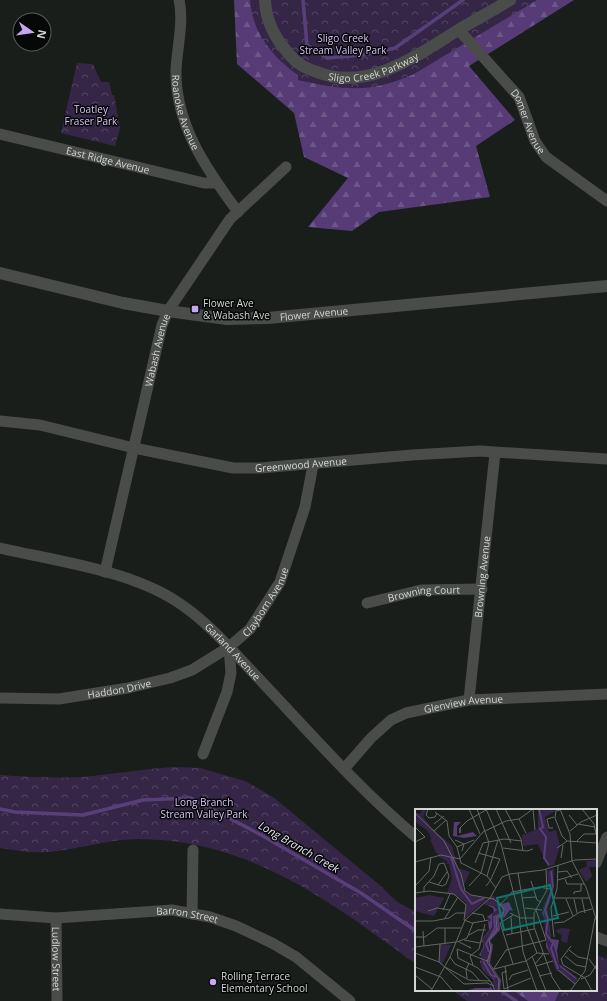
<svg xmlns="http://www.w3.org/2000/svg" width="607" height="1001" viewBox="0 0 607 1001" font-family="'Open Sans',sans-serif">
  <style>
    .forest { fill: url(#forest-firs) }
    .park { fill: url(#park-crowns) }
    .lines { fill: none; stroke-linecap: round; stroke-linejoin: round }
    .stream { stroke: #593f7a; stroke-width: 3.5 }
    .minor { stroke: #4a4c4a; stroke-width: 11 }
    .tertiary { stroke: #4a4c4a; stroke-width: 12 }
    .poi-dot { fill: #c5a6f0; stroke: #060807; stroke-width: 1.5 }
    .labels { text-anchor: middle; stroke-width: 3; stroke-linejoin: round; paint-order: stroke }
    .park-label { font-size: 10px; fill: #d8c2f8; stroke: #060807 }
    .street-label { font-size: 10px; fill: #d4d7d5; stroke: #060807 }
    .poi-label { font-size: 10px; fill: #d4d7d5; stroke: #060807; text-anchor: start }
    .water-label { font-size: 11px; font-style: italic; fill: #e8e1f3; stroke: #060807 }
    .inset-river { fill: none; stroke: #593f7a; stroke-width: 2 }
    .inset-road { fill: none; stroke: #646865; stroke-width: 1 }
    .view { fill: #0f766e; fill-opacity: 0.15; stroke: #0f766e; stroke-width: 2 }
    .inset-edge { fill: none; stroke: #d4d7d5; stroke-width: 2 }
  </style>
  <defs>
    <pattern id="forest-firs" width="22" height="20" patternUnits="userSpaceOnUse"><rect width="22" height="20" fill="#563b76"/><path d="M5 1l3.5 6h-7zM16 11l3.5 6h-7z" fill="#6d5789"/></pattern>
    <pattern id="park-crowns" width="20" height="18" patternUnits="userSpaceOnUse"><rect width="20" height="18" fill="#352648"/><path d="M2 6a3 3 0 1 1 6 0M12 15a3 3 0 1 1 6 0" fill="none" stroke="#514562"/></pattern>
  </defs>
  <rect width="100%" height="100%" fill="#191e1b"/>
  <!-- forest -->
  <g class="forest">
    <path d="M234,0H574L469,66L515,120L476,146L490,197L379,212L352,231L308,227L348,178L304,157L294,113L237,64Z"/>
    <path d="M456,990H563L606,1001H472Z"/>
  </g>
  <!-- park -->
  <g class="park">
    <path d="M250,0H537L414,74C370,94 343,90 298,80V75C272,57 252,32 250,0Z"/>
    <path d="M77,63L93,64L101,82H109L112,95H114L120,128L115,146L61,133Z"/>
    <path d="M173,767L200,768L245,781L273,797L382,887C392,898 402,907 416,911V964C331,902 249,839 138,839C110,839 84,848 57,851C38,854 18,851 0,848V775C31,777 62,779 93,776C120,773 146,769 173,767Z"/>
    <path d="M596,955L607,959V1001H555L560,990H596Z"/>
    <path d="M452,990H513L528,1001H467Z"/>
  </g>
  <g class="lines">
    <!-- stream -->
    <g class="stream">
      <path d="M303,0L307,45L327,58L363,55L395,48L463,0"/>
      <path d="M0,809L15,812L83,815L143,800L191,798L263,836L361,893L416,931"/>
      <path d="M500,990L516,1001"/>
    </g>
    <!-- minor -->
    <g class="minor">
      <path id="s1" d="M179,0C184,20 177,49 176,70C175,125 207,170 238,212"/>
      <path id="s2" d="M459,30L519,97L535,141L546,157L607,201"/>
      <path id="s3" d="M0,134L204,183H217"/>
      <path id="s4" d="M0,421L40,425L134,448L233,468H260L412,455L480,451L607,459"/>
      <path id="s5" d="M0,548C56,561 128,570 176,601C209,622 235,654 262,682C312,735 360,790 416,837"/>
      <path id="s6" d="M105,572L162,325L168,311L230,219L286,167"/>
      <path id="s7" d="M367,603L421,590L482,589"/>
      <path id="s8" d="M0,698L59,699L128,688L170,678L192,670L229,647"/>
      <path id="s9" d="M469,700L495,453"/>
      <path id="s10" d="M203,754L227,692L231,673L229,647L250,629L280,582L305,507L313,465"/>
      <path id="s11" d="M344,769L371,738L391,720L406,713L469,700L607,694"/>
      <path d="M596,863L607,837"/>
      <path id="s12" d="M0,914L56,918L172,910L210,917L236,926L272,943L296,957L350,1001"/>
      <path d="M192,914L193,850"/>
      <path id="s13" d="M56,918L57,1001"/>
      <path d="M596,937L607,941"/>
    </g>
    <!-- tertiary -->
    <g class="tertiary">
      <path id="s14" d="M265,0C266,22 275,38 289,54C297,64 305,68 317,72C366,92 415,57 455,32C473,21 492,11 510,0"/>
      <path id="s15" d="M0,273L123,303L168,311L227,319L268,318L607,286"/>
    </g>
  </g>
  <!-- markers -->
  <g class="poi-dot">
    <rect x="191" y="305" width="8" height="8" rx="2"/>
    <circle cx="213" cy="982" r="4"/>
  </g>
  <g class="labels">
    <!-- park labels -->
    <g class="park-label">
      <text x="343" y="42">Sligo Creek<tspan x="343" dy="12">Stream Valley Park</tspan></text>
      <text x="91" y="113">Toatley<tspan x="91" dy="12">Fraser Park</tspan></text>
      <text x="204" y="806">Long Branch<tspan x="204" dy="12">Stream Valley Park</tspan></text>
    </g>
    <!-- street labels -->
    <g class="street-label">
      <text dy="4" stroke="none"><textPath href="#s14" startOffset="153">Sligo Creek Parkway</textPath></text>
      <text dy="4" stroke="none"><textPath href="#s1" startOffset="114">Roanoke Avenue</textPath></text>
      <text dy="4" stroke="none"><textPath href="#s2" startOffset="116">Domer Avenue</textPath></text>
      <text dy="4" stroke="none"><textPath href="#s3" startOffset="111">East Ridge Avenue</textPath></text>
      <text dy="4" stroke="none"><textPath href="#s15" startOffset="319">Flower Avenue</textPath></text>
      <text dy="4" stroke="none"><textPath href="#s6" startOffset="228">Wabash Avenue</textPath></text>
      <text dy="4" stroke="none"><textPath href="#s4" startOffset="306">Greenwood Avenue</textPath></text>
      <text dy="4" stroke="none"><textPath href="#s9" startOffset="124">Browning Avenue</textPath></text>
      <text dy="4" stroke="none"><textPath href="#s7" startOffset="58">Browning Court</textPath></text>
      <text dy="4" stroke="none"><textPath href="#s10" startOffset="171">Clayborn Avenue</textPath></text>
      <text dy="4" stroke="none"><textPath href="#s5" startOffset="261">Garland Avenue</textPath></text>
      <text dy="4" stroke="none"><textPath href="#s8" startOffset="120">Haddon Drive</textPath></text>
      <text dy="4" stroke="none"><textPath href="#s11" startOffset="143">Glenview Avenue</textPath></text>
      <text dy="4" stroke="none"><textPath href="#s12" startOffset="188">Barron Street</textPath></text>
      <text dy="4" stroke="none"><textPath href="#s13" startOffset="41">Ludlow Street</textPath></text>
    </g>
    <!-- poi labels -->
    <g class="poi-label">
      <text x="203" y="307">Flower Ave<tspan x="203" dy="12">&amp; Wabash Ave</tspan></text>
      <text x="221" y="980">Rolling Terrace<tspan x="221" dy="12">Elementary School</tspan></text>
    </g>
    <!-- water labels -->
    <g class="water-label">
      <text transform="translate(299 847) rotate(30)" y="4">Long Branch Creek</text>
    </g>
  </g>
  <!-- overview -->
  <g transform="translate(415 809)">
    <rect width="182" height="182" fill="#191e1b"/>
    <path d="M39,13H46L42,17V27L58,23L62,27L49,29L38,27ZM135,70L138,81L132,99L136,130L144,131L142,142L144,155L162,169L160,174L145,162L131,138V113L127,104L135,83ZM81,90L87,95L94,93L98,102L95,101L90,108L84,110L85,121L75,132L78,136L75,154L86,171L85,182H81L79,171L68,161L65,153L67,148L64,146L68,139V133H65L74,121L73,113L76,111L72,108L79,103L78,99L70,95ZM75,177L79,182H51L60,179H75Z" fill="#563b76"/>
    <path d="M8,0H11L8,8L17,19L37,37L43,59L55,63L48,78L52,85L72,90L49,110L51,94L44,88L32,84L37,69L34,55H31L33,53L24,48L13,22L0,13V3L5,5ZM123,0H144L130,8L134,23L141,21L145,37L139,56L133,58L123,35L108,37L107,26L123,20ZM181,51V58H174L177,67L171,73L164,61L172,57L171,52ZM139,59L138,82L132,99L135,125L145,158L162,171L160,174L146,162H141L131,132L128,98L137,80L133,78L132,62ZM15,86L29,89L19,107L0,102V89ZM78,86L90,103L88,107L82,110L83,118L75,131L76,138L72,152L84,169V182H80L77,173L80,170L71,165L66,155V144L69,139L68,132H66L77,118V105L82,101L78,97L68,95ZM25,135L36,136L27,156L24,153Z" fill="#352648"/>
    <path d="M20,29L27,39L24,44H21L15,30ZM147,119L155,120L152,134L146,132L147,121L146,126L142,123L141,121Z" fill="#352648"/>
    <path class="inset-river" d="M124,0L128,18L125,20L131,28L129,49L134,56M36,48L46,80L57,95L69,89M136,62L138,77L130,101L133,110L131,125L138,134L136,139L143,160M74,143L71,135L80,119L79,108L88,104M68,152L76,166L81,168"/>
    <path class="inset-road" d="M13,0L11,6L14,9L20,8L22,4M54,0L65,25M71,0L86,35L104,105L108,143L122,182M81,0L96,34M90,0L106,30L108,42M118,0L120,21M145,0L155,25L157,52L171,78L182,113M167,0L179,15L181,25M145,1L141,2L140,9L147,27L152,32M20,3L32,12L34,27L42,38L46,54L72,67L81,79M0,4L29,32L46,65L50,82L56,86L79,90L89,100L88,106L81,109L82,120L74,131L76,141L72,153L84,171L83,182M154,6L162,16M104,10L111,24M19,15L29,7M163,15L180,18M0,18L10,28L0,33M45,19V24V19L52,12L71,1M138,19H134L132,10L139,8M19,22L31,11M155,22L166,13L182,6M40,31L49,35L47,42M162,32L169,25H181M42,38L59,31M88,39L112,42L118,40M142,39L152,32L182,34M63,44L85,50L75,72L71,77M146,49L148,36M0,53L26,46L45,50L68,23L91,12L104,10L118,0M60,54L68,34L89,30L107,32M131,60L132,81L119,104V118L137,168L146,182M143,63L152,62L157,69M103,64L112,118L122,144M72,67L83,31M150,70L152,75H169M143,71L163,65M116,72L122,91L126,93M23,76L32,63M0,77L14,62L16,48M54,77L66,64L74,34L62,0M9,83V78L19,67L24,55L29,54L34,67L31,75L27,77L14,73M0,84L14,82L39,85L51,96L49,111L57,114L74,111M159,85V83L166,82V75M107,89L121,88M139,89H175M151,90L158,107M159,90L162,104M167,90L170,104M85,96L97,83L124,78L135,80M110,99L127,101M28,101L35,85M13,102L22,99L35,101M57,104L68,106L70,112M95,104L105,109H119M98,106L85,114L98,155M96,107L97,125M138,107L154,103M30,109L43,88M0,112H18L34,109L41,104H50M139,114L149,113L165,103L177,100M30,119V135M8,122L9,137M54,126L63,121H71M91,126L119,120M0,128H10L22,119H46M139,128L136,99L142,80L143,56M49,131L65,134M42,133L52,129L58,114M44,133L56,139L54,138M156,137L146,150L148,156L170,169L177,182M0,138L41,133M42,140L43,149L63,159L76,173L80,182M42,140L72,152M154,141L163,148L173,150M0,144L24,153L49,175L72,174L79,177M117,147L131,182M150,147L161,156L171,158M35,148L40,155L57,163L64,171M174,150L182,161M24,153L25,135M120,155L129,144M58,156L55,147L64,140L70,115M90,157L93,182M121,157L138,152M0,158L26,168L38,182M30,158L54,171L75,172M79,160L111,152L122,144L134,145M78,161L91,141L131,131L121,101M143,161L160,175M92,162L87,164L89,180L116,169M0,166L17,180M124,167L137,164M52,169L51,161L54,154M166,170L175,166L182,155M94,171L97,166L113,161M16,182L35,148L50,111L75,89L87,68L95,65L128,61L160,51L182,50M155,182L170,162L180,109"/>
    <path class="view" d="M135,76L143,109L89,121L82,89Z"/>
    <rect width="182" height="182" class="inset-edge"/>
  </g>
  <!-- north arrow -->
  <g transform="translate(32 32) rotate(103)"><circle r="19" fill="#060807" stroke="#585b59"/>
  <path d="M0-3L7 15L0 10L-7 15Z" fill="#c5a6f0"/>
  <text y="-6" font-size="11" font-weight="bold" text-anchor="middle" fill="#d4d7d5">N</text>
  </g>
</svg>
